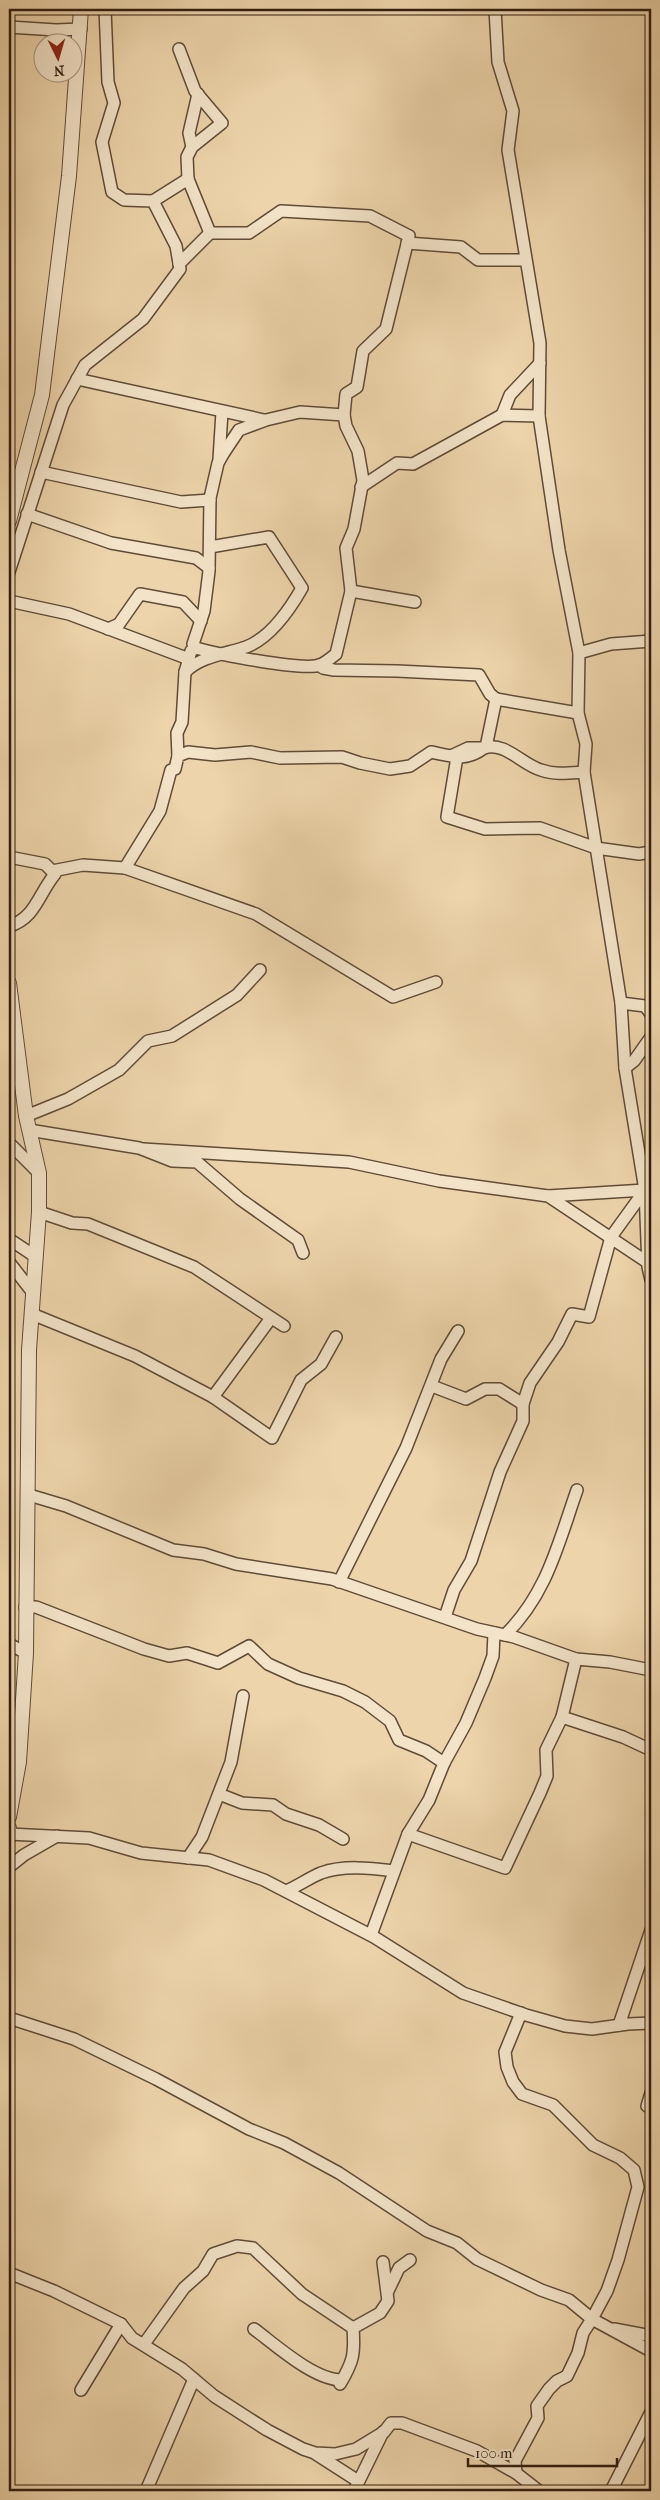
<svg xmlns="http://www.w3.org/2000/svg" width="660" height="2500" viewBox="0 0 660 2500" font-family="'IM FELL French Canon',serif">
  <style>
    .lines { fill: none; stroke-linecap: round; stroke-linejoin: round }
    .minor-casing { stroke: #604b39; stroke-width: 14 }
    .tertiary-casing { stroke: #604b39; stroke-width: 16 }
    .minor { stroke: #f3e3c8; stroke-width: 11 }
    .tertiary { stroke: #f3e3c8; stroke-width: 14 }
  </style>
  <rect width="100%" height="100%" fill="#edd4aa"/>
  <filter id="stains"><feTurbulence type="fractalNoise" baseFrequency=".004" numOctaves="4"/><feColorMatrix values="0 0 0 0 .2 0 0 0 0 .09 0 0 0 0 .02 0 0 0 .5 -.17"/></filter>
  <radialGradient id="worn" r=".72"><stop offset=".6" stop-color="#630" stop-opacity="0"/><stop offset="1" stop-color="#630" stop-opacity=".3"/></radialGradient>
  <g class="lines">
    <defs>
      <g id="minor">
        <path d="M9,27L56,30L81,29"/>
        <path d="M179,49L195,91L222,123L192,147L187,157L188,179"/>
        <path d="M192,147L189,133L198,94"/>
        <path d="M153,201L188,179L210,233"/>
        <path d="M407,243L461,247L478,260H525"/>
        <path d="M179,264L210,233H249L281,211L370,216L409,236L386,329L363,351L357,387L346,394L344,415"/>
        <path d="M77,379L264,420"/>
        <path d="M502,415L510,395L540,363"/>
        <path d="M219,459L222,412"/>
        <path d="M41,472L181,502L210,500"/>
        <path d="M361,487L397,463L413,464L502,415L539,416"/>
        <path d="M27,514L111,543L196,558L209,568"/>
        <path d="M9,572L63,405L85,365L143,319L180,269L176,246L153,201L124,200L112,192L102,142L114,103L108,82L105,9"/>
        <path d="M351,591L415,602"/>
        <path d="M9,601L69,614L189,659"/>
        <path d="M108,629L119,624L140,594L183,602L201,621"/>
        <path d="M579,653L611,644L651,641"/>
        <path d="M319,665L323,668L334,670L397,671L479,675L490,694L496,699"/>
        <path d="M185,672C201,656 226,654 246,647C270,638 290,609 302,588L269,537L210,547"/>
        <path d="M486,747L496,699L578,713"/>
        <path d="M484,748C505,741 522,765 541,770C555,775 569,773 584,772"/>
        <path d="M178,756L177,733L182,722L185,672L191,651L196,648C217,654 302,671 320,665C325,663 331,658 336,654L351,591L346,548L354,529L363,480L358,451L346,426L344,415L300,412L266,420L239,430L223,454L218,463L210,498L209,571L204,611L193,644L196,648"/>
        <path d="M457,757L447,817L485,829L540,828L596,848L639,854L651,852"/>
        <path d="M9,857L45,864L55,874C39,893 35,919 9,926"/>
        <path d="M125,868L256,914L393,997L436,982"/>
        <path d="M52,871L83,865L125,868L160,811L171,770L175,769L178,756L188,752L215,755L251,752L280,758L342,757L360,763L390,769L410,766L431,752C452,756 466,762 484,748H468L451,756"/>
        <path d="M621,1003L645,1006L651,1014"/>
        <path d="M625,1068L634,1061L651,1037"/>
        <path d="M26,1116L68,1099L119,1070L148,1041L172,1036L237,995L260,970"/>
        <path d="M29,1130L139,1148L172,1161L197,1162L240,1199L298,1240L303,1253"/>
        <path d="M9,1143L39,1173"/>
        <path d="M143,1149L349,1162L439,1181L548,1196L647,1262"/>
        <path d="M647,1189L645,1190L648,1267L651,1280"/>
        <path d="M548,1196L645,1190"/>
        <path d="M39,1212L72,1223L88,1224L194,1267L284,1326"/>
        <path d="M9,1239L36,1257"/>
        <path d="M9,1262L33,1293"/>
        <path d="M32,1314L135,1356L213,1397L272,1438L301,1380L321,1364L336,1337"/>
        <path d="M432,1386L466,1399L485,1389H499L523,1404"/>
        <path d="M213,1397L271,1318"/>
        <path d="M29,1495L66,1506L173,1550L204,1554L236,1564L332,1579L477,1629L514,1637L576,1659"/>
        <path d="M339,1582L406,1448L441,1359L458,1331"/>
        <path d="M25,1607H36L144,1649L169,1656L187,1653L218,1663L249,1646L268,1664L299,1678L343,1691L365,1702L390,1721L399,1740L426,1751L444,1763L429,1800L408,1834L505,1868L540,1793L547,1776L546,1750L562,1717"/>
        <path d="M445,1617L454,1590L471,1561L500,1472L523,1421V1404L530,1383L558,1342L572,1314L589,1317L611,1237L645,1190L625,1068L621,1003L584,772L586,744L578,713L579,653L559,550L539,416L540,343L508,150L513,111L498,62L495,9"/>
        <path d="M505,1635C547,1594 558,1544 577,1490"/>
        <path d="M9,1644L26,1653"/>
        <path d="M651,1670L610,1662L576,1659L562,1717L623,1737L651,1750"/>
        <path d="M444,1763L466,1723L485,1678L493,1656L494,1633"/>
        <path d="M219,1794L242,1803L273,1805L286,1814L319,1825L343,1839"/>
        <path d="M9,1834L89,1838L141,1853L209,1860L264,1880L374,1937L463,1993L526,2015L565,2026L592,2029L628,2024L651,2023"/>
        <path d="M188,1858L202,1837L231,1762L243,1696"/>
        <path d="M9,1867L24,1855L57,1836"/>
        <path d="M286,1891C298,1886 309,1878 321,1873C344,1865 370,1868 394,1871"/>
        <path d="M371,1935L408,1834"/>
        <path d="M521,2013L505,2052L507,2067L513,2082L522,2094L553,2105L593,2145L620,2158L634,2170L638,2187L618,2260L607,2291L592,2319L651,2351"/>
        <path d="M9,2018L74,2039L156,2079L249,2129L284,2143L339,2173L427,2231L457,2243L477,2259L541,2290L569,2300L592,2319L583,2333L578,2353L567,2376L557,2381L549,2389L537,2406L538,2418L515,2461L516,2473L539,2491"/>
        <path d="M619,2025L651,1930"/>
        <path d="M647,2106L651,2093"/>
        <path d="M9,2273L54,2291L121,2324L132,2338L182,2369L214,2396L267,2430L303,2449L315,2453L335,2454L356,2449L384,2432L391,2423H402L477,2451L516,2473"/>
        <path d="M388,2291L399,2268L410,2260"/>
        <path d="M353,2328L380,2313L388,2301L383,2262"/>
        <path d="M254,2329C277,2346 314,2380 342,2380"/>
        <path d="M614,2329L651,2336"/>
        <path d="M144,2344L184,2288L203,2271L213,2254L237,2246L253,2248L302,2294L353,2328C355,2355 353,2362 340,2384"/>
        <path d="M81,2390L121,2324"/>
        <path d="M316,2454L358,2481"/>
        <path d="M146,2491L194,2379"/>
        <path d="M354,2491L383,2432"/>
        <path d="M611,2491L651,2412"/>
      </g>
      <g id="tertiary">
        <path d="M9,521L42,395L69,176L81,9"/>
        <path d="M9,983L26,1116L39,1173V1212L29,1350L26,1653L19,1762L9,1817"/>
        <path d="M9,1828V1837"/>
      </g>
    </defs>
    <!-- minor casing -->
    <use href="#minor" class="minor-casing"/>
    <!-- tertiary casing -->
    <use href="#tertiary" class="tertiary-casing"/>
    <!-- minor -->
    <use href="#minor" class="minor"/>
    <!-- tertiary -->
    <use href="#tertiary" class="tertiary"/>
  </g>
  <!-- margin -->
  <rect width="660" height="2500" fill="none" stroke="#edd4aa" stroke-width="30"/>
  <rect x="10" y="10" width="640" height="2480" fill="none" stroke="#311d13" stroke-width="2.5"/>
  <rect x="15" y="15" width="630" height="2470" fill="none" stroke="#311d13"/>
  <!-- north arrow -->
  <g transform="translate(58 58) rotate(175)"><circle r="24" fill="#f3e3c8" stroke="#a59480"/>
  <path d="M0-4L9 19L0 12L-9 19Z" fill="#8f2418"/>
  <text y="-8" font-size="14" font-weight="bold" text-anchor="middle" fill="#311d13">N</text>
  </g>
  <!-- scale -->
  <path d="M468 2458v8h149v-8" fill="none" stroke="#311d13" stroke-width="2.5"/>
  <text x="475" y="2458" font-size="15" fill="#311d13" stroke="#f3e3c8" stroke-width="4" paint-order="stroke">100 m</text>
  <rect width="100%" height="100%" filter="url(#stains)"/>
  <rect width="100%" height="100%" fill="url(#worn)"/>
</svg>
